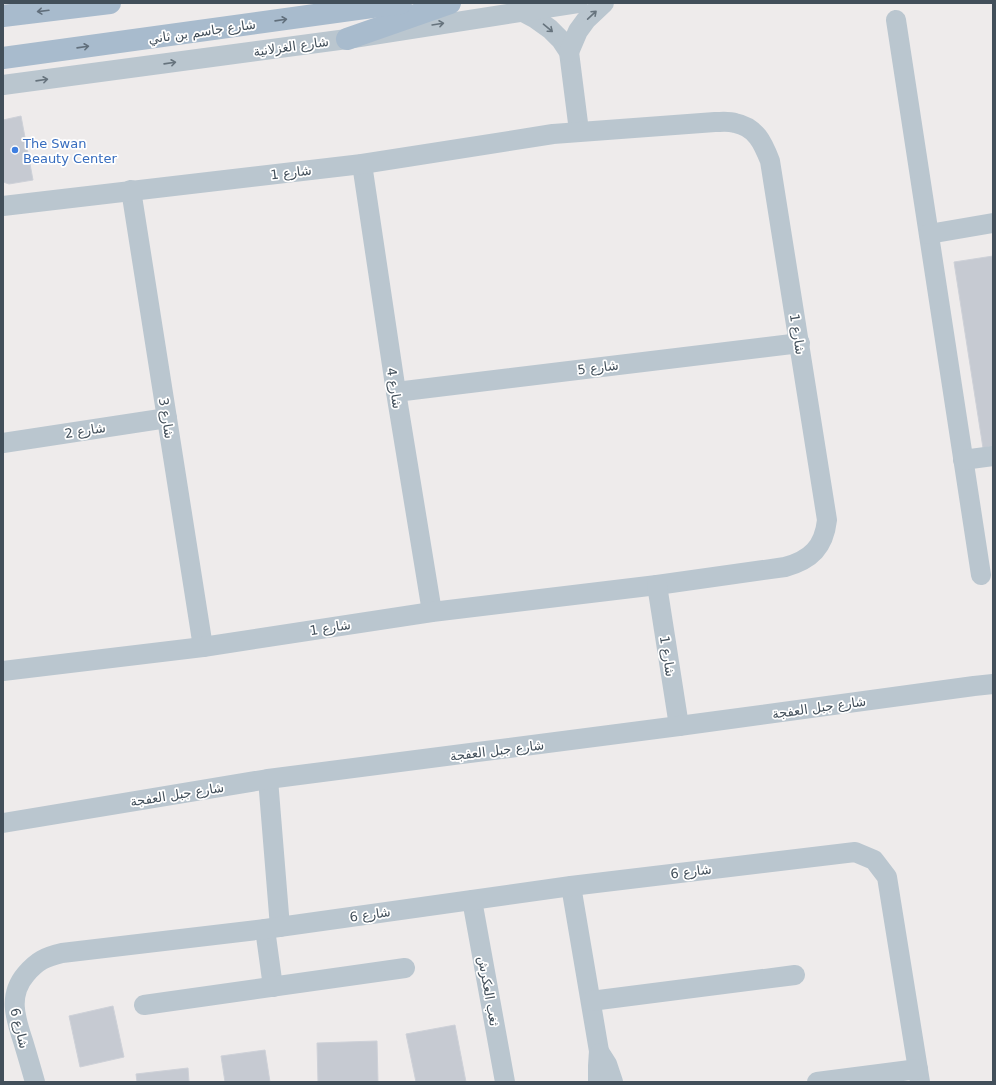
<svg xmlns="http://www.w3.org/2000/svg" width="996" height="1085" viewBox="0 0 996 1085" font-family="'DejaVu Sans',Vazirmatn,sans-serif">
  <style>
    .building { fill: #c6cad2; stroke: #ced1d8 }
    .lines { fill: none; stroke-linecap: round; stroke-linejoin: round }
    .minor { stroke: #bac6cf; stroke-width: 20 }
    .major { stroke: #a8bbcd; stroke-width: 22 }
    .oneway { stroke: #616f7c }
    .oneway2 { stroke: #66737d }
    .shop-dot { fill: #3f7fe0; stroke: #fff; stroke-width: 1.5 }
    .labels { text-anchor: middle; stroke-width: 3.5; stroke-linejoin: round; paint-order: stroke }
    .street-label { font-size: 13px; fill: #424f5a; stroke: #fff }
    .shop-label { font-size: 13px; fill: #366cbe; stroke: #fff; text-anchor: start }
  </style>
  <rect width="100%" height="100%" fill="#eeebeb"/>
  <!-- building -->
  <g class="building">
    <path d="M21,116L33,180L9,184L3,182V120Z"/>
    <path d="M993,256V446L983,448L954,262Z"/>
    <path d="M113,1006L124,1057L80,1067L69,1016Z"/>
    <path d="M455,1025L466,1082H416L406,1034Z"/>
    <path d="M377,1041L378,1082H318L317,1043Z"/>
    <path d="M265,1050L270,1082H225L221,1056Z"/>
    <path d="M188,1068L189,1082H137L136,1074Z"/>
  </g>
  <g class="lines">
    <!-- minor -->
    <g class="minor">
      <path d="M521,11L536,19L550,29L561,40L569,52L579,131"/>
      <path d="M896,20L981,575"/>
      <path d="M569,52L578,31L586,20L604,3"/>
      <path d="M3,85L347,39L578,3"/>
      <path d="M362,164L396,392L432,612"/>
      <path d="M131,190L203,647"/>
      <path d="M3,206L362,164L553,134L715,122C721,122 729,121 735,123C756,127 763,143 770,161L827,520C824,547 811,560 785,567L657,585L432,612L203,647L3,671"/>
      <path d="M929,234L993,223"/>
      <path d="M396,392L800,343"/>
      <path d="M3,443L167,418"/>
      <path d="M963,460L993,456"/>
      <path d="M657,585L679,726"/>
      <path d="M268,779L280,927"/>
      <path d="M3,823L268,779L679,726L974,686L993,684"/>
      <path d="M571,886L599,1051L598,1066V1082"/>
      <path d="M472,900L505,1082"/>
      <path d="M265,929L273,987"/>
      <path d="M591,1001L795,975"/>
      <path d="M144,1005L405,968"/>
      <path d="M600,1053L607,1064L613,1082"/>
      <path d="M35,1082C31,1068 27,1054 23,1041C15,1017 8,995 26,974C37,961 45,957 62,953L265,929L571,886L855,852L874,860L887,877L920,1082"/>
      <path d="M817,1082L918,1069"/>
    </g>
    <!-- major -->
    <g class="major">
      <path d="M3,16L110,3"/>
      <path d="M347,39L450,3"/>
      <path d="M3,58L401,3"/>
    </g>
  </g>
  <!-- one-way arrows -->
  <defs><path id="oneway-shaft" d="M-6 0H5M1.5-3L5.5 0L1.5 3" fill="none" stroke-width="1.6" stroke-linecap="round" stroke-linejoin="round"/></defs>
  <g class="oneway">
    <use href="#oneway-shaft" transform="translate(43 11) rotate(173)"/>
    <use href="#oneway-shaft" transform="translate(281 20) rotate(-8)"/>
    <use href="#oneway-shaft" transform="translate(83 47) rotate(-8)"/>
  </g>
  <g class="oneway2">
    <use href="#oneway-shaft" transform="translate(592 15) rotate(-43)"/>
    <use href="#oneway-shaft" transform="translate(438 24) rotate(-9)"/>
    <use href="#oneway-shaft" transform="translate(548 28) rotate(40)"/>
    <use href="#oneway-shaft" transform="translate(170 63) rotate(-8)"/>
    <use href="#oneway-shaft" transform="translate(42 80) rotate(-8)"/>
  </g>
  <!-- markers -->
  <circle class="shop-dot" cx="15" cy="150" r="4"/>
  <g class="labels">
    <!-- street labels -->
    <g class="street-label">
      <text transform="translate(202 31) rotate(-8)" y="5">شارع جاسم بن ثاني</text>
      <text transform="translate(291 46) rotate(-8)" y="5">شارع الغزلانية</text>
      <text transform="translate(291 172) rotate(-7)" y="5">شارع 1</text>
      <text transform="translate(798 334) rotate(81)" y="5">شارع 1</text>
      <text transform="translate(598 367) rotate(-7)" y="5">شارع 5</text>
      <text transform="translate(395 388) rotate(81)" y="5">شارع 4</text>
      <text transform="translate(167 418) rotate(81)" y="5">شارع 3</text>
      <text transform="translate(85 430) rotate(-9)" y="5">شارع 2</text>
      <text transform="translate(330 627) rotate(-9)" y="5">شارع 1</text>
      <text transform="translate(668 656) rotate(81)" y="5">شارع 1</text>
      <text transform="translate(819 707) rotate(-8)" y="5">شارع جبل العفجة</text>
      <text transform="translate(497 750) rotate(-7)" y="5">شارع جبل العفجة</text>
      <text transform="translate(177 794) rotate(-9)" y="5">شارع جبل العفجة</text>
      <text transform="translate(691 871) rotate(-7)" y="5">شارع 6</text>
      <text transform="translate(370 914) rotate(-8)" y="5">شارع 6</text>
      <text transform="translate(489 991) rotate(80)" y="5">ثغب العكرش</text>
      <text transform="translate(20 1028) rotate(76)" y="5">شارع 6</text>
    </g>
    <!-- shop labels -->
    <g class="shop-label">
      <text x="23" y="148">The Swan<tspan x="23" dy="15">Beauty Center</tspan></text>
    </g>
  </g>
  <!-- border -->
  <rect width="996" height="1085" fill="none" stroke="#424f5a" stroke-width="8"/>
</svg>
